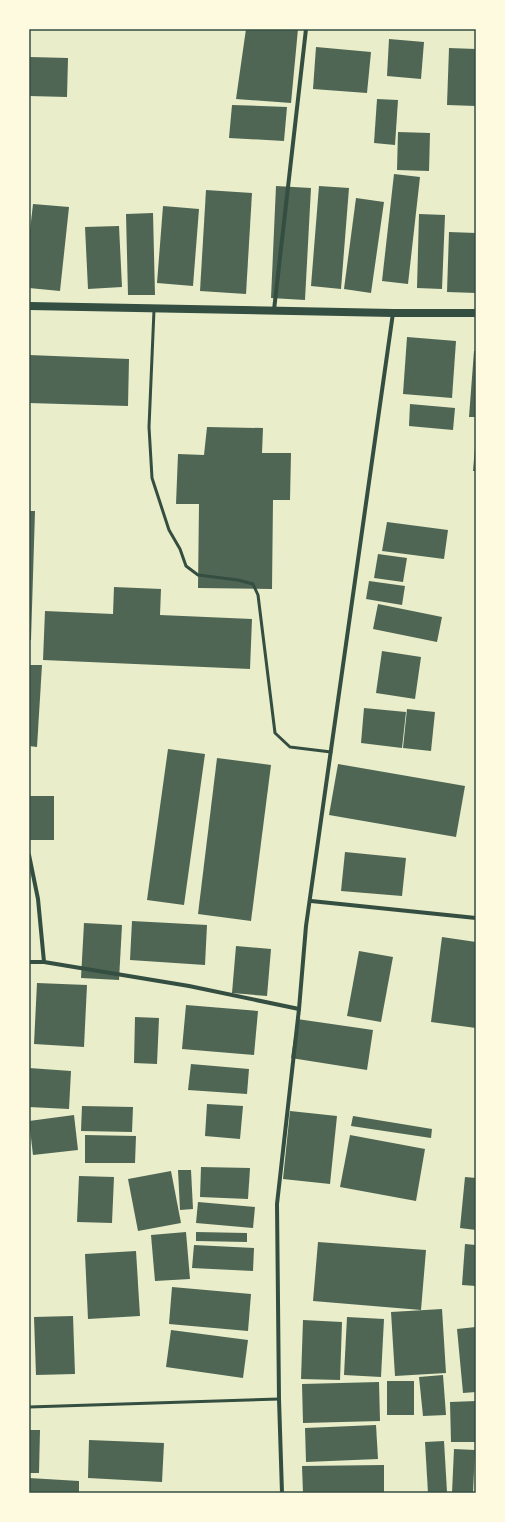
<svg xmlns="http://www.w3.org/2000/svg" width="505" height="1522" viewBox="0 0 505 1522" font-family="Roboto,sans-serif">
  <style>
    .building { fill: #4f6655 }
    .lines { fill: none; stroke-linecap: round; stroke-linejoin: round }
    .service { stroke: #344e41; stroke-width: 3 }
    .minor { stroke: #344e41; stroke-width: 4 }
    .secondary { stroke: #344e41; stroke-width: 8 }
    .neatline { fill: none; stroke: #344e41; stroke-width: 1.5 }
  </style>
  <rect width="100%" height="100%" fill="#e9edc9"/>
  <!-- building -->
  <g class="building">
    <path d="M246,29H298L291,103L236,99Z"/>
    <path d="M389,39L424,42L421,79L387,76Z"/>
    <path d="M316,47L371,52L367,93L313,89Z"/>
    <path d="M449,48L476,49V106L447,105Z"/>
    <path d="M30,57L68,58L67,97L29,96Z"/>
    <path d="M377,99L398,100L395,145L374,143Z"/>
    <path d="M232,105L287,107L284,141L229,138Z"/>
    <path d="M398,132L430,133L429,171L397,170Z"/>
    <path d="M394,174L420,177L408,284L382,281Z"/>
    <path d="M276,186L311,188L305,300L271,298Z"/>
    <path d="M319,186L349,188L341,289L311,286Z"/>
    <path d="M206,190L252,193L246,294L200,291Z"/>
    <path d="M356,198L384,202L371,293L344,289Z"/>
    <path d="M33,204L69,207L60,291L29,288V239Z"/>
    <path d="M163,206L199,209L193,286L157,283Z"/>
    <path d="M153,213L155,295H128L126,214Z"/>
    <path d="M419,214L445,215L442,289L417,288Z"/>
    <path d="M119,226L122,287L88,289L85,227Z"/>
    <path d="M449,232L476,233V293L447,292Z"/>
    <path d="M407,337L456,341L452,398L403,394Z"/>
    <path d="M474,351H476V417H469Z"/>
    <path d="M29,355L129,359L128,406L29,403Z"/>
    <path d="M410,404L455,408L453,430L409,426Z"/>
    <path d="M207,427L263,428L262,453H291L290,500H273L272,589L198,588L199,504H176L178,454L204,455Z"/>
    <path d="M475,447H476V471H473Z"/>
    <path d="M29,511H35L31,640H29Z"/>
    <path d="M387,522L448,530L444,559L382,551Z"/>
    <path d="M378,554L407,558L403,582L374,578Z"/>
    <path d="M369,581L405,586L402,605L366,599Z"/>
    <path d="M114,587L161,589L160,615L252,619L250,669L43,660L45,611L113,614Z"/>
    <path d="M378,604L442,617L437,642L373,629Z"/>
    <path d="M382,651L421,657L415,699L376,693Z"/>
    <path d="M29,665H42L37,747L29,746Z"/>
    <path d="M364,708L406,712L402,748L361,743Z"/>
    <path d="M407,709L435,712L431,751L403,748Z"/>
    <path d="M168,749L205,754L184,905L147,900Z"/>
    <path d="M217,758L271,765L251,921L198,914Z"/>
    <path d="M338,764L465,786L456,837L329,815Z"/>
    <rect x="29" y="796" width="25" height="44"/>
    <path d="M345,852L406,858L402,896L341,891Z"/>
    <path d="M132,921L207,925L205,965L130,960Z"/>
    <path d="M84,923L122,925L119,980L81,978Z"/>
    <path d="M442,937L476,942V1028L431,1022Z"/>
    <path d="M236,946L271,949L267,996L232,993Z"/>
    <path d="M359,951L393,957L381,1022L347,1016Z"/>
    <path d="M37,983L87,985L84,1047L34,1044Z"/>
    <path d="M186,1005L258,1011L254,1055L182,1049Z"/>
    <path d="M135,1017L159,1018L157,1064L134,1063Z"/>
    <path d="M297,1019L373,1030L367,1070L291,1058Z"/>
    <path d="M191,1064L249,1069L247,1094L188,1090Z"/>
    <path d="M29,1068L71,1071L69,1109L29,1107Z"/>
    <path d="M207,1104L243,1106L240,1139L205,1136Z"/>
    <path d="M82,1106L133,1107L132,1132L81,1131Z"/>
    <path d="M290,1111L337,1116L330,1184L283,1179Z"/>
    <path d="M74,1115L78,1150L33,1155L29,1121Z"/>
    <path d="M353,1116L432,1129L431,1138L351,1126Z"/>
    <path d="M85,1135L136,1136L135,1163H85Z"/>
    <path d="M350,1135L425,1149L416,1201L340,1187Z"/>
    <path d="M201,1167L250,1168L248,1199L200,1197Z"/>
    <path d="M178,1170H191L193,1209L180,1210Z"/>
    <path d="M171,1171L181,1223L138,1231L128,1179Z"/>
    <path d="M79,1176L114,1177L112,1223L77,1222Z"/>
    <path d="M465,1177L476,1178V1230L460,1228Z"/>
    <path d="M198,1202L255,1207L253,1228L196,1223Z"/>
    <path d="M186,1232L190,1279L155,1281L151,1235Z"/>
    <path d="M196,1232L247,1233V1242L196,1241Z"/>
    <path d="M318,1242L426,1250L421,1310L313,1301Z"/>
    <path d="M465,1244L476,1245V1286L462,1285Z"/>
    <path d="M194,1245L254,1248L253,1271L192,1268Z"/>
    <path d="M136,1251L140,1316L88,1319L85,1254Z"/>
    <path d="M172,1287L251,1294L248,1331L169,1324Z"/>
    <path d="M442,1309L446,1373L395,1376L391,1312Z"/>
    <path d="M73,1316L75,1374L36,1375L34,1317Z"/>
    <path d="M347,1317L384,1319L381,1377L344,1375Z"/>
    <path d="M303,1320L342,1322L340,1380L301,1379Z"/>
    <path d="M476,1327V1392L463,1393L457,1329Z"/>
    <path d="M171,1330L248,1340L243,1378L166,1367Z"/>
    <path d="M443,1375L446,1415L423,1416L419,1377Z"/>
    <rect x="387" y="1381" width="27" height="34"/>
    <path d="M379,1382L380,1421L303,1423L302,1384Z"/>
    <path d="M476,1401V1442H451L450,1402Z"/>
    <path d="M376,1425L378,1459L306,1462L305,1428Z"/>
    <path d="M29,1430H40L39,1473H29Z"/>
    <path d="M89,1440L164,1443L162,1482L88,1478Z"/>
    <path d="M444,1441L447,1492L428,1493L425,1442Z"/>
    <path d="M454,1449L475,1450L473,1493H452Z"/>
    <path d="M384,1465V1493H303L302,1466Z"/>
    <path d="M29,1478L79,1481V1493H29Z"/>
  </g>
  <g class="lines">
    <!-- service -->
    <g class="service">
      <path d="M154,310L149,427L152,478L169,530L180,549L186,566L198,575L238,580L253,584L258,595L275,733L290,747L331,752"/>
      <path d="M29,1407L279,1399"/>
    </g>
    <!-- minor -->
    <g class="minor">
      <path d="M274,310L306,29"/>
      <path d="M29,855L38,899L44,962"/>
      <path d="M311,901L476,918"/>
      <path d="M29,962H44L189,986L299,1009"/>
      <path d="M282,1493L279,1399L277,1204L299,1009L306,926L393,313"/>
    </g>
    <!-- secondary -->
    <path class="secondary" d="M29,306L393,313H476"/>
  </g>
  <!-- border -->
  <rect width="505" height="1522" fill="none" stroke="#fefae0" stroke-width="60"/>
  <rect x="30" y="30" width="445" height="1462" class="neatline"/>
</svg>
